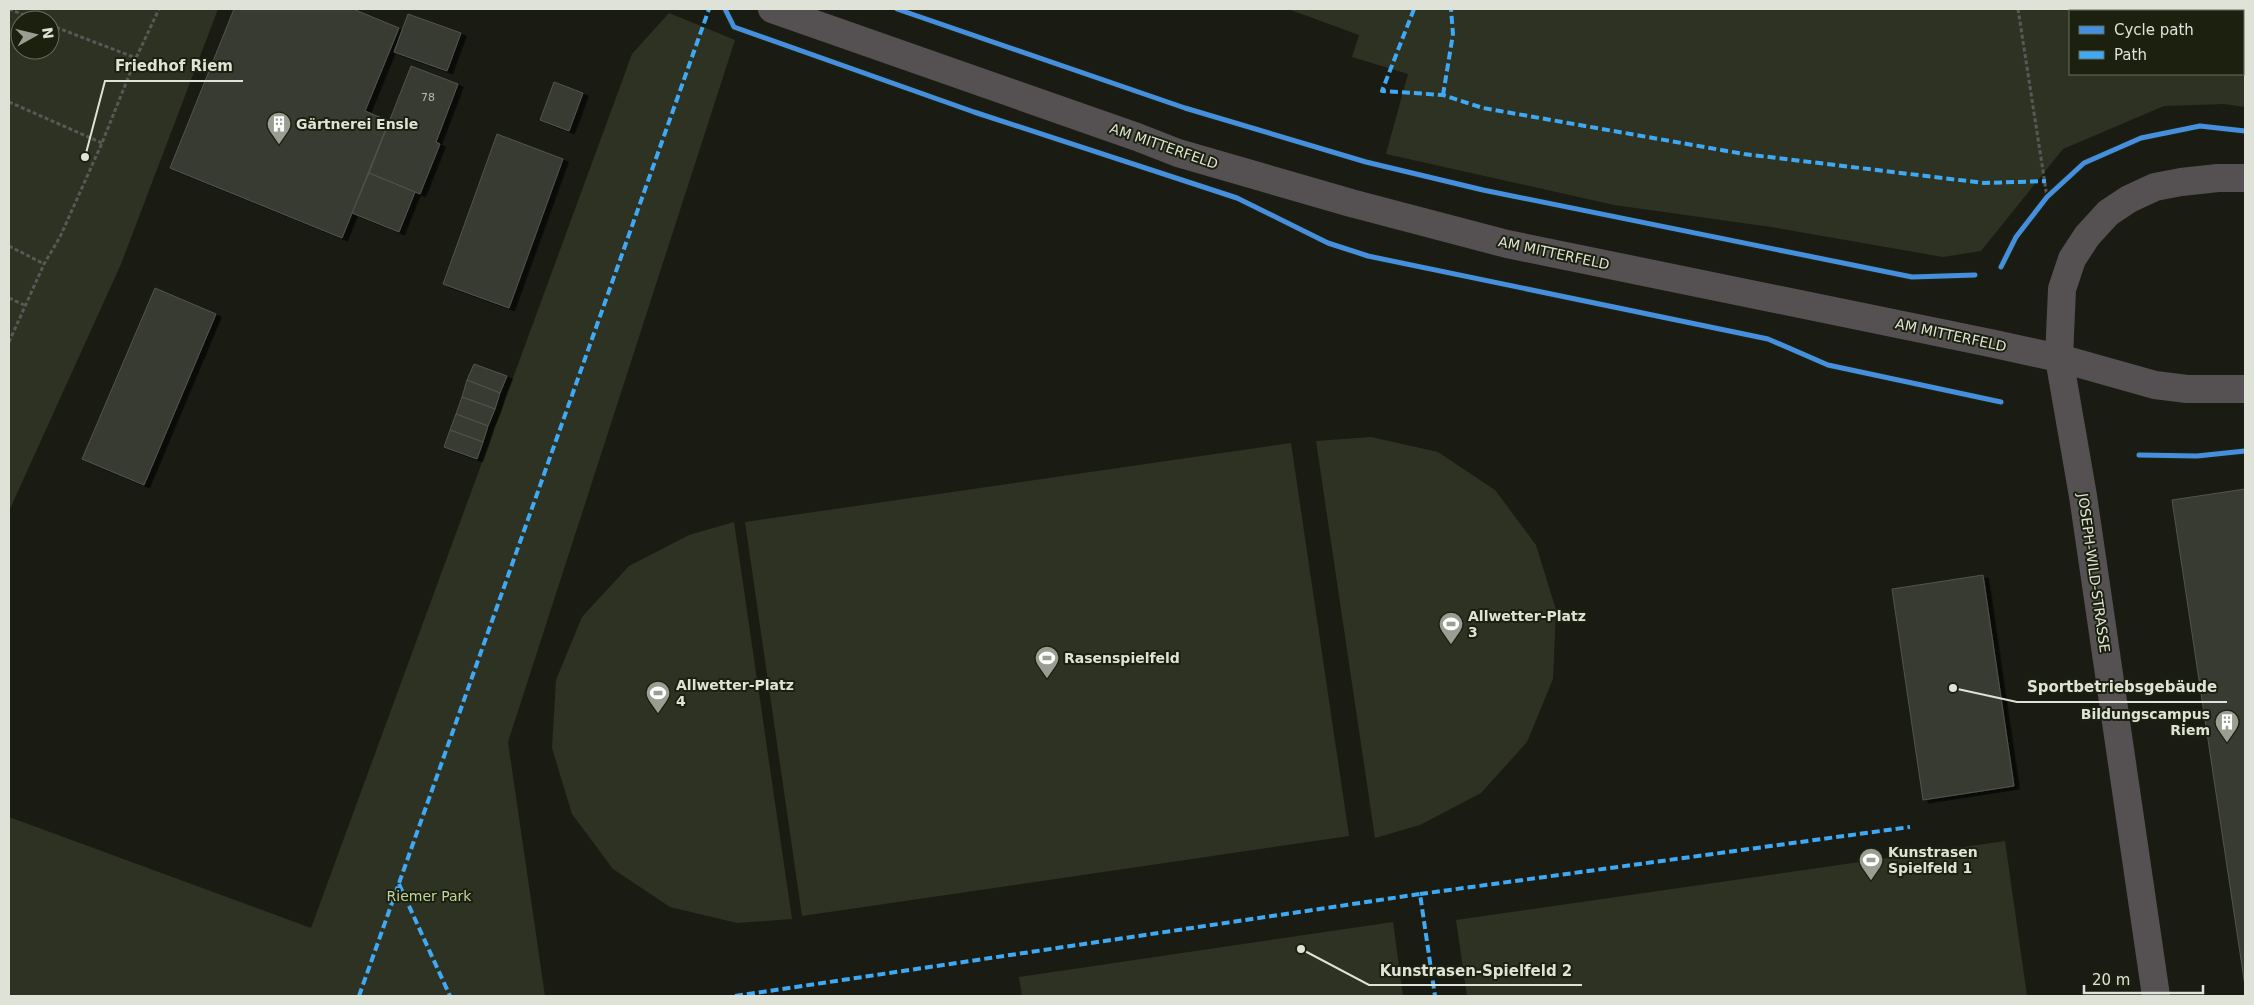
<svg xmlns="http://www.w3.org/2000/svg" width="2254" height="1005" viewBox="0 0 2254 1005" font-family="'DejaVu Sans',sans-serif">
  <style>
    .green { fill: #2e3223; fill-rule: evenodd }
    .building { fill: #393b33; stroke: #52544c; filter: url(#shadow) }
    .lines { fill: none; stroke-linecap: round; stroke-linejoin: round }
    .path { stroke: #5a5856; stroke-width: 3; stroke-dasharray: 4 2.5; stroke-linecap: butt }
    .tertiary { stroke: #555152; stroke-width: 28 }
    .quiet { stroke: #3fa9f5; stroke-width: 4; stroke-dasharray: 8 4; stroke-linecap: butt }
    .cycleway-casing { stroke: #1b200f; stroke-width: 8 }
    .cycleway { stroke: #468fdf; stroke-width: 5 }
    .labels { text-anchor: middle; stroke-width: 4; stroke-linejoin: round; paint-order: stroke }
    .number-label { font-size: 11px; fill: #b6b9ae }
    .poi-label { font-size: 14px; font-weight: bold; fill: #dfe3d7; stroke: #1b200f; text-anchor: start }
    .street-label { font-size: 14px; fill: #dfe3d7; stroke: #1b200f }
    .park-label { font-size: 14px; fill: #c2d49d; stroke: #1b200f }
    .leader { fill: none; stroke: #dfe3d7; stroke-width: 2 }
    .callout-dot { fill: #dfe3d7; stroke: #1b200f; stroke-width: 2 }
    .callout-label { font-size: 15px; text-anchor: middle; font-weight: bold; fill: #dfe3d7; stroke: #1b200f; stroke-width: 4; stroke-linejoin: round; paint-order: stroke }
  </style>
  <defs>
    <filter id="shadow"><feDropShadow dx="5.5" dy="3" stdDeviation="0" flood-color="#0009"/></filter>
  </defs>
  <rect width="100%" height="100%" fill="#1a1c13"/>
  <!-- green -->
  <g class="green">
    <path d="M9,9H218L121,264L9,511ZM20,20H50V50H20Z"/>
    <path d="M1288,9H2245V107L2224,104L2164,106L2063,149L1981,251L1943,257L1771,227L1614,205L1386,154L1408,74L1352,57L1359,35ZM2243,11V74H2070V11Z"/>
    <path d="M669,13L735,40L508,742L545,996H9V817L311,928L632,54Z"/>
    <path d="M1371,437L1438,452L1495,490L1536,545L1556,610L1553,679L1527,742L1481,793L1420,825L1375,838L1316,441Z"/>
    <path d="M1291,443L1349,836L802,916L745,522Z"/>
    <path d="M734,522L792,919L737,923L670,907L613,869L572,814L552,748L556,680L582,617L629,566L689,535Z"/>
    <path d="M2005,841L2027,996H1467L1456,920Z"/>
    <path d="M1393,922L1403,996H1022L1019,977Z"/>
  </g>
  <!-- building -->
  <g class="building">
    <path d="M234,9H353L399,28L365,111L389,121L342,238L170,168Z"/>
    <path d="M408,14L461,33L447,71L394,52Z"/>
    <path d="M411,66L458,84L436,142L440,144L420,194L369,173Z"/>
    <path d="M554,82L583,93L569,131L540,120Z"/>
    <path d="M497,134L563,159L509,308L443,284Z"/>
    <path d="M369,173L415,192L399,232L352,213Z"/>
    <path d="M155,288L216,314L144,485L82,459Z"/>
    <path d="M474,364L507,376L500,393L467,380Z"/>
    <path d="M467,380L500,393L495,409L462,397Z"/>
    <path d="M462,397L495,409L488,426L456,414Z"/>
    <path d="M456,414L488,426L483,442L450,430Z"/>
    <path d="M450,430L483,442L477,459L444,447Z"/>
    <path d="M2245,489V986L2172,500Z"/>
    <path d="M1983,575L2014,786L1923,800L1892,589Z"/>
  </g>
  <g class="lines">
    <!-- path -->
    <g class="path">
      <path d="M9,9L36,20"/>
      <path d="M2018,9L2047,197"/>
      <path d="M50,25L136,58"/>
      <path d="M9,102L102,143"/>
      <path d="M9,246L44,264"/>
      <path d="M9,298L24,305"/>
      <path d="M9,342L44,264L60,237L102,143L136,58L159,9"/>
    </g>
    <!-- tertiary -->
    <g class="tertiary">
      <path d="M772,9L1137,137L1178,153L1351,203L1507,244L1990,343L2059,358L2155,385L2187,389H2245"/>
      <path d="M2156,996L2083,496L2059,358L2062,289L2072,259L2087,236L2108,213L2129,199L2155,187L2181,182L2218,178H2245"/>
    </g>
    <!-- quiet -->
    <g class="quiet">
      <path d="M1414,9L1382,91L1443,95L1483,108L1744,154L1984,183L2046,181"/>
      <path d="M1443,95L1453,34L1451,9"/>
      <path d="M399,884L450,996"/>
      <path d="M1420,894L1910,827"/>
      <path d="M359,996L709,9"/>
      <path d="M735,996L1420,894L1435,996"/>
    </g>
    <defs>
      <g id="cycleway">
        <path d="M725,9L734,27L974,112L1237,198L1328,243L1368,256L1768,339L1828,365L2001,402"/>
        <path d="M897,9L1185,108L1366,162L1483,190L1912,277L1975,275"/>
        <path d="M2001,267L2016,237L2047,197L2084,163L2141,138L2200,126L2245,131"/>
        <path d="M2139,455L2197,456L2245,451"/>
      </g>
    </defs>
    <!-- cycleway casing -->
    <use href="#cycleway" class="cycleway-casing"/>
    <!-- cycleway -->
    <use href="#cycleway" class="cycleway"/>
  </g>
  <!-- icons -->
  <defs>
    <symbol id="building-pin" viewBox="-11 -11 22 30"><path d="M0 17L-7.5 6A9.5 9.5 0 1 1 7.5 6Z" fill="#9a9d92" stroke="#1b200f"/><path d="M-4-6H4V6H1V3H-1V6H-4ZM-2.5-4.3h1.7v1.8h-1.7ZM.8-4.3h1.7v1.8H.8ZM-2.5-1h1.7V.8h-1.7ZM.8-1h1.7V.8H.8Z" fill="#fff"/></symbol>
    <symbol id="stadium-pin" viewBox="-11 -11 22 30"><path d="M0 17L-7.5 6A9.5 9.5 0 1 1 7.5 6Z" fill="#9a9d92" stroke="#1b200f"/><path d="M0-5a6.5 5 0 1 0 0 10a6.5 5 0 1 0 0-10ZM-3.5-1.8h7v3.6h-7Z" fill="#fff"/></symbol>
  </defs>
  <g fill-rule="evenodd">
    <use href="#building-pin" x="265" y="110" width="28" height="38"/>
    <use href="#stadium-pin" x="1437" y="610" width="28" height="38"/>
    <use href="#stadium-pin" x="1033" y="644" width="28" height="38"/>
    <use href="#stadium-pin" x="644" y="679" width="28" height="38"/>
    <use href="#building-pin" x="2213" y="708" width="28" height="38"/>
    <use href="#stadium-pin" x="1857" y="846" width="28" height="38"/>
  </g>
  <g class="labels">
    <!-- number labels -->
    <g class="number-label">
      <text x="428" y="101">78</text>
    </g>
    <!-- poi labels -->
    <g class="poi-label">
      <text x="296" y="129">Gärtnerei Ensle</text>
      <text x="1468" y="621">Allwetter-Platz<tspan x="1468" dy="16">3</tspan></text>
      <text x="1064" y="663">Rasenspielfeld</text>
      <text x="676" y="690">Allwetter-Platz<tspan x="676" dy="16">4</tspan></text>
      <text x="2210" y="719" text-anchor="end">Bildungscampus<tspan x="2210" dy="16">Riem</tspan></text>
      <text x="1888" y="857">Kunstrasen<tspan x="1888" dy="16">Spielfeld 1</tspan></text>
    </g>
    <!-- street labels -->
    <g class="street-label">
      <text transform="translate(1164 146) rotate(19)" y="5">AM MITTERFELD</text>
      <text transform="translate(1554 253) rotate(12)" y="5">AM MITTERFELD</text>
      <text transform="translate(1951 335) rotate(12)" y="5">AM MITTERFELD</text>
      <text transform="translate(2094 573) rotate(82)" y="5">JOSEPH-WILD-STRASSE</text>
    </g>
    <!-- park labels -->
    <g class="park-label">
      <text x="429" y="901">Riemer Park</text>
    </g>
  </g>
  <!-- callouts -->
  <path class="leader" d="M85 157L105 81H243M1953 688L2017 702H2227M1301 949L1369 985H1582"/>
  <g class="callout-dot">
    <circle cx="85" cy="157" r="5"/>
    <circle cx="1953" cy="688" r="5"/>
    <circle cx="1301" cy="949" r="5"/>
  </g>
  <g class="callout-label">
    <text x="174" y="71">Friedhof Riem</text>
    <text x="2122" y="692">Sportbetriebsgebäude</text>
    <text x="1476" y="976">Kunstrasen-Spielfeld 2</text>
  </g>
  <!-- border -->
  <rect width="2254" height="1005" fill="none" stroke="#dfe3d7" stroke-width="20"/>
  <!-- legend -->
  <rect x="2069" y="10" width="175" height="65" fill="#1b200f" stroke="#696e5f"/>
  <rect x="2079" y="26" width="25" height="8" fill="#468fdf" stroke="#696e5f"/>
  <text x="2114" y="35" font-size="15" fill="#dfe3d7">Cycle path</text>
  <rect x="2079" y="51" width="25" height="8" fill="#3fa9f5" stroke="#696e5f"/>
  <text x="2114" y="60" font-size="15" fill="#dfe3d7">Path</text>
  <!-- north arrow -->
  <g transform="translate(35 35) rotate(82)"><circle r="24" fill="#1b200f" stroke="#696e5f"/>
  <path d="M0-4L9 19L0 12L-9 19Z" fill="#9a9d92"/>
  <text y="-8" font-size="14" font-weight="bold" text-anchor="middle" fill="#dfe3d7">N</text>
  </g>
  <!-- scale -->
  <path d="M2084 985v8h119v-8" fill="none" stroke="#dfe3d7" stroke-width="2.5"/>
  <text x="2092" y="985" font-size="15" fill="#dfe3d7" stroke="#1b200f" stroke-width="4" paint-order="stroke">20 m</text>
</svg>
